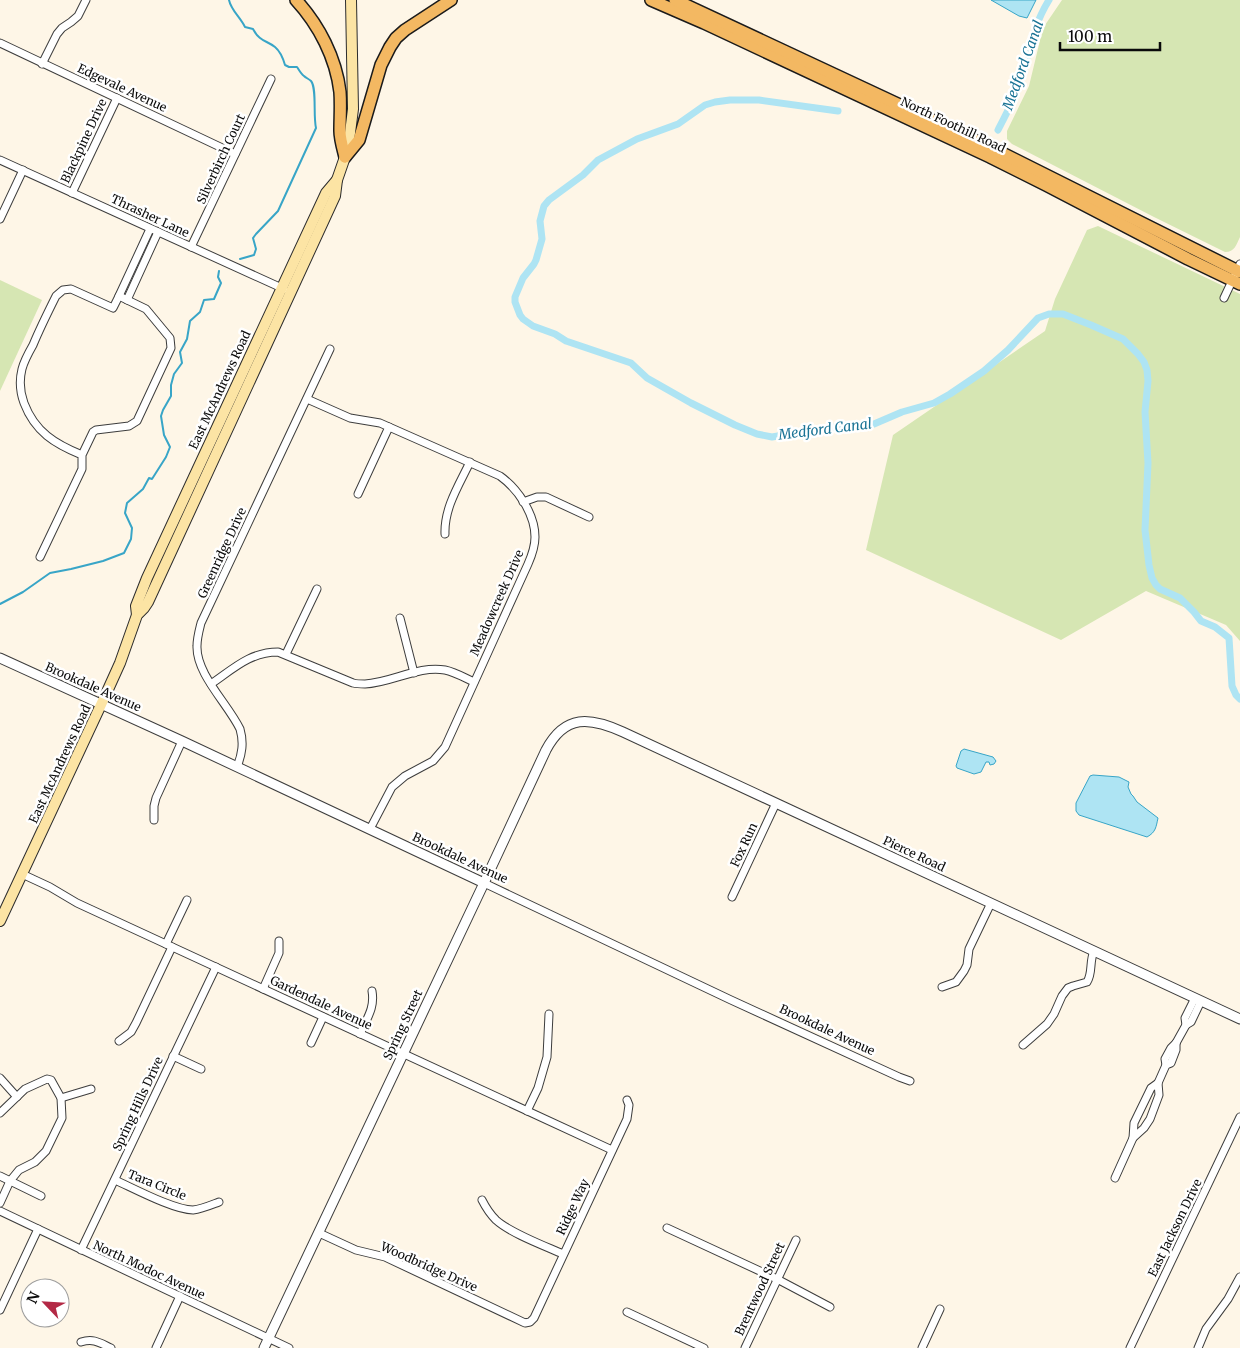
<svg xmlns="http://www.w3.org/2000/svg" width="1240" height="1348" viewBox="0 0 1240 1348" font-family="Merriweather,serif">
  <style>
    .green { fill: #d6e6b3 }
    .water { fill: #aee4f3; stroke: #38a5c7 }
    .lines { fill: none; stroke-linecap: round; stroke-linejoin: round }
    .stream { stroke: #38a5c7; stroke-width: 2 }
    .canal { stroke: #aee4f3; stroke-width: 7 }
    .minor-casing { stroke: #3d3d3d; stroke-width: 9 }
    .tertiary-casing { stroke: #3d3d3d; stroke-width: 11 }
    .secondary-casing { stroke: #2c2c2c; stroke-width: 12 }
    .primary-casing { stroke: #1b1b1b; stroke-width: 14 }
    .minor { stroke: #fff; stroke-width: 7 }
    .tertiary { stroke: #fff; stroke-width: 9 }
    .secondary { stroke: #fce4a4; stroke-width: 10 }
    .primary { stroke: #f3b862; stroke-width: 11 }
    .labels { text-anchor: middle; stroke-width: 5; stroke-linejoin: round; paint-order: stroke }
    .street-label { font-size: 12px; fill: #0a0a0a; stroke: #fff }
    .water-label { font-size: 14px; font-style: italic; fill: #1a7395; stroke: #fff }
  </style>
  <rect width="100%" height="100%" fill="#fef6e7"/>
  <!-- green -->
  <g class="green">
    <path d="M1062,0H1240V237C1236,245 1235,252 1225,252L1154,217L1012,144L1007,139V131L1029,86L1043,28Z"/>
    <path d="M1098,226L1240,294V641L1226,625L1146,591L1061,640L866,550L893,435L1045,331L1055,299L1087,230Z"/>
    <path d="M0,280L42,300L0,391Z"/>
  </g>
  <!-- water -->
  <g class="water">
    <path d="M991,0H1036L1027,18L1019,16Z"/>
    <path d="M964,749L993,757L996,761L994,764L990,765L989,762H986L981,772L974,774L957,768L956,766L961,751Z"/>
    <path d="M1093,775L1119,777L1129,782L1128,787L1131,794L1133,796L1137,802L1158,818C1156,827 1156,832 1147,837L1079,815L1076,811V803L1090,776Z"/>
  </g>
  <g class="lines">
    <!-- stream -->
    <g class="stream">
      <path d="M229,0C231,10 240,17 245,27L253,29C260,42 266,40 275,47C281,52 283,58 285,65L289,67H297C299,70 301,74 304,76C306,78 309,79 311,81C317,88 313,116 316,128L278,211L256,234L253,238L256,249L254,255L240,259"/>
      <path d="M0,604L23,592L50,573L71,569L103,561L124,553L131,539L132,528L125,513L127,503L143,489L149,478L152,479L166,457L170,447L164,435L161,416L163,410L171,396V385L174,374L182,363L180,352L187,339L190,321L200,312L204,300L214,299L221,283L218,277L219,271"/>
    </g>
    <!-- canal -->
    <g class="canal">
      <path d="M838,111L759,100H730L715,102L705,105L678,124L637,139L598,160L583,175L549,200L544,206L540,221L542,239L536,260L534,264L523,278L515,297V302L520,315L523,319L533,326L555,334L566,341L631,363L647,378L691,403L735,425L757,434L772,437L824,428L874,424L902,412L934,403L950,394L984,371L1008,350L1038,318L1049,314H1063L1091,325L1123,339L1138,354L1144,362L1147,370L1148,381L1145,412L1148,463L1145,530L1149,565L1152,578L1156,585L1160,589L1180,598L1194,612L1201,621L1215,627L1229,638L1232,686L1236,695L1240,699"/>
      <path d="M998,130C1007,112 1018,93 1023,73C1030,48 1034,24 1049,0"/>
    </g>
    <defs>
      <g id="minor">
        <path d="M0,43L235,154"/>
        <path d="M42,64L57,34L62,28L71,22L78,16L86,0"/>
        <path d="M0,160L284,289"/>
        <path d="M72,193L117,98"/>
        <path d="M0,219L23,170"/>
        <path d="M191,247L271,79"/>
        <path d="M119,296L150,229"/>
        <path d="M1224,298L1240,264"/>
        <path d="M127,300L158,232"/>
        <path d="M307,399L350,418L380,423L500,476C518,489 535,514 535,537C535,547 532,555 528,564L445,747L433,761L405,776L392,787L370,829"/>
        <path d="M358,494L389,427"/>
        <path d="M523,502L537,497H546L589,517"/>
        <path d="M445,534C444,508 459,485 470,462"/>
        <path d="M40,557L82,469V455C55,444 35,432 24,403C20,392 19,381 22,369C24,361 29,352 33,345C40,328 48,312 56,296L63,290L71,289L113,308L119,296L146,309L170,338L171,348L137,421L129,426L96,430L93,432L82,455"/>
        <path d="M400,618L414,673"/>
        <path d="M286,654L317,589"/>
        <path d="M211,684C233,669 250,652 278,652L353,683C357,684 361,684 365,684C391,683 419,665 445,670C455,672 465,678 474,682"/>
        <path d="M237,767C242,754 244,743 240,729C228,704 196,674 197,646C197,638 199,631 201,623L330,349"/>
        <path d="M154,820V806L156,798L182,741"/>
        <path d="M22,874L50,887L77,903L612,1150"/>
        <path d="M484,883L731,1000L899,1077L910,1081"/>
        <path d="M732,897L776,803"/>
        <path d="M166,944L187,900"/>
        <path d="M942,987L956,982L964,971L967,965L969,949L991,903"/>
        <path d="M263,989L279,953V941"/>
        <path d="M1186,1025L1191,1022L1201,1001"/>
        <path d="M360,1034C367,1018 375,1008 372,991"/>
        <path d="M119,1041L131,1032L136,1023L172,947"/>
        <path d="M311,1043L323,1017"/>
        <path d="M1023,1045L1047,1024L1054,1014L1062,996L1068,988L1073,986L1087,982C1093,973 1089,962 1094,951"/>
        <path d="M173,1056L201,1069"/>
        <path d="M1166,1065L1165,1059L1171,1048L1176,1043L1186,1025L1185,1018L1195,998"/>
        <path d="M0,1078L17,1097"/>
        <path d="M61,1098L91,1089"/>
        <path d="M527,1111L538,1088L547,1057L549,1014"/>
        <path d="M0,1113L25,1089L47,1079L51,1080L61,1098L62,1118L46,1151L35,1162L19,1170L10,1181L0,1203"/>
        <path d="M1133,1138L1144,1128L1150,1119L1159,1095L1158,1083L1166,1065L1171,1063L1176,1050V1043"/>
        <path d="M0,1176L41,1196"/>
        <path d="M1115,1178L1133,1138L1134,1123L1151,1088L1158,1083"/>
        <path d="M115,1180C133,1188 174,1210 193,1210C202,1209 211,1205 219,1202"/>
        <path d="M482,1200C486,1208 490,1214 496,1220C510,1233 545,1246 563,1254"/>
        <path d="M0,1211L289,1348"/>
        <path d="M667,1228L777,1279L830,1307"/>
        <path d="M319,1233L356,1250L385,1257L525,1323L530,1322L534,1318L627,1119L629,1105L627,1100"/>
        <path d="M81,1250L216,967"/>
        <path d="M0,1310L38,1229"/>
        <path d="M627,1312L704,1348"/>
        <path d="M81,1342C94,1338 100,1343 111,1348"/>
        <path d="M156,1348L180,1296"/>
        <path d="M745,1348L796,1240"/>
        <path d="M922,1348L940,1309"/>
        <path d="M1130,1348L1240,1117"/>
        <path d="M1198,1348L1206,1329L1228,1299L1240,1277"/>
      </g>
      <g id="tertiary">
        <path d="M0,658L182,741L484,883"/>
        <path d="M264,1348L484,883L546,750C565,714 590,717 623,732L1240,1019"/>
      </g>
      <g id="secondary">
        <path d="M137,615L136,606L147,578L326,193L337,180"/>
        <path d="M0,921L106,694L120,663L137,615L144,608L148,602L335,196L337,180L345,157L349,141L353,109L351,0"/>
      </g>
      <g id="primary">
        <path d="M296,0C319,25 336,58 340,92C341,105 340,118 340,131C340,139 343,149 345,157"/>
        <path d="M651,0L704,23L990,157L1046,185L1188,259L1240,284"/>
        <path d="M675,0L994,149L1240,272"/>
        <path d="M345,157L359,140L381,65L390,47L396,38L405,30L451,0"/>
      </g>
    </defs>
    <!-- minor casing -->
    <use href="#minor" class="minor-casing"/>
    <!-- tertiary casing -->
    <use href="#tertiary" class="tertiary-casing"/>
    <!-- secondary casing -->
    <use href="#secondary" class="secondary-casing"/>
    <!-- primary casing -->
    <use href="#primary" class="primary-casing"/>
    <!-- minor -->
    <use href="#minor" class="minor"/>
    <!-- tertiary -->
    <use href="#tertiary" class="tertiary"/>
    <!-- secondary -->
    <use href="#secondary" class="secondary"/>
    <!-- primary -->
    <use href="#primary" class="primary"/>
  </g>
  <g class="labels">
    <!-- street labels -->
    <g class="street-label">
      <text transform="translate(122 88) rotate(25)" y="4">Edgevale Avenue</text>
      <text transform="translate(953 125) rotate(25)" y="4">North Foothill Road</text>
      <text transform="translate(84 141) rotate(-65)" y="4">Blackpine Drive</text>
      <text transform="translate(221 159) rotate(-65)" y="4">Silverbirch Court</text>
      <text transform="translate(150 216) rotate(25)" y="4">Thrasher Lane</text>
      <text transform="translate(220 390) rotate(-65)" y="4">East McAndrews Road</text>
      <text transform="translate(222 553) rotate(-65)" y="4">Greenridge Drive</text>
      <text transform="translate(497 603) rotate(-66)" y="4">Meadowcreek Drive</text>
      <text transform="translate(93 687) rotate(24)" y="4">Brookdale Avenue</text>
      <text transform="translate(60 764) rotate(-65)" y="4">East McAndrews Road</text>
      <text transform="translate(744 845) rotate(-65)" y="4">Fox Run</text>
      <text transform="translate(914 854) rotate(25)" y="4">Pierce Road</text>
      <text transform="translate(460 858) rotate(25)" y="4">Brookdale Avenue</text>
      <text transform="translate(321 1003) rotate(25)" y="4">Gardendale Avenue</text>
      <text transform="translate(403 1025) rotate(-65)" y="4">Spring Street</text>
      <text transform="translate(827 1030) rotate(25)" y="4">Brookdale Avenue</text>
      <text transform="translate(138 1104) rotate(-65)" y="4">Spring Hills Drive</text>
      <text transform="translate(157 1185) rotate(22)" y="4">Tara Circle</text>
      <text transform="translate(573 1207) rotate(-65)" y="4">Ridge Way</text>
      <text transform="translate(1175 1228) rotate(-64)" y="4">East Jackson Drive</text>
      <text transform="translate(429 1267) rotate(24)" y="4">Woodbridge Drive</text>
      <text transform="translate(149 1270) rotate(25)" y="4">North Modoc Avenue</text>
      <text transform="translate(760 1289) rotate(-65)" y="4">Brentwood Street</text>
    </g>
    <!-- water labels -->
    <g class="water-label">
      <text transform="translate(1023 65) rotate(-70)" y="5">Medford Canal</text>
      <text transform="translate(825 429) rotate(-7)" y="5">Medford Canal</text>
    </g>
  </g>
  <!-- north arrow -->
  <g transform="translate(45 1303) rotate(295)"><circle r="24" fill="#ffffff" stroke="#9d9d9d"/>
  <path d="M0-4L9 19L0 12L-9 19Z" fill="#b32945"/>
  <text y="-8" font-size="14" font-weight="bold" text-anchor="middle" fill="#0a0a0a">N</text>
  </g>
  <!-- scale -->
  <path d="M1060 42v8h100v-8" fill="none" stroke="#0a0a0a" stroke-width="2.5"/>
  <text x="1068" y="42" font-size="15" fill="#0a0a0a" stroke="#ffffff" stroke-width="4" paint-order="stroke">100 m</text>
</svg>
